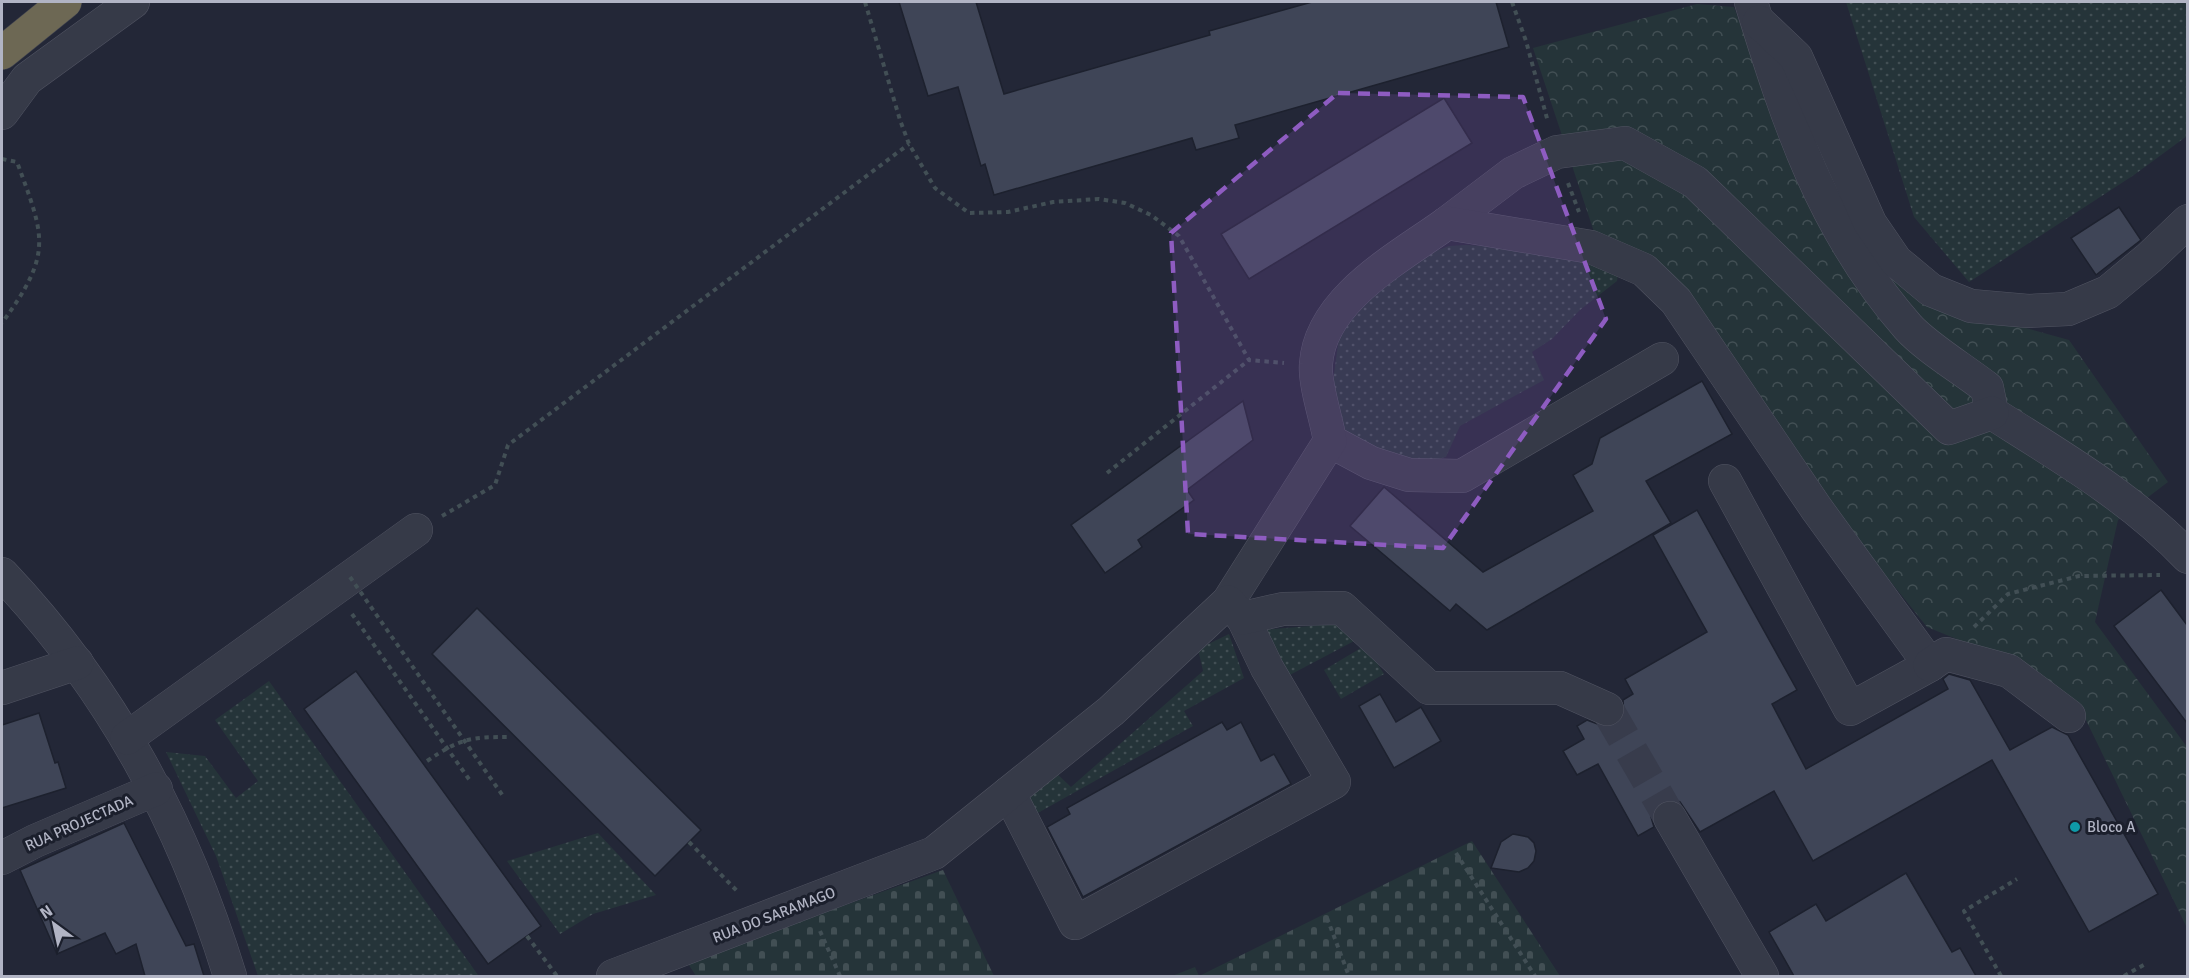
<svg xmlns="http://www.w3.org/2000/svg" width="2189" height="978" viewBox="0 0 2189 978" font-family="Signika,sans-serif">
  <style>
    .grass { fill: url(#grass-dots) }
    .forest { fill: url(#forest-crowns) }
    .cemetery { fill: url(#cemetery-stones) }
    .building { fill: #3f4557; stroke: #1d212e; stroke-width: 1.5 }
    .lines { fill: none; stroke-linecap: round; stroke-linejoin: round }
    .minor-tunnel { stroke: #383c4c; stroke-width: 33; stroke-dasharray: 33 16; stroke-linecap: butt }
    .minor-casing { stroke: #515462; stroke-width: 34 }
    .highway-casing { stroke: #3e414f; stroke-width: 34 }
    .path { stroke: #424f55; stroke-width: 4; stroke-dasharray: 4.5 4.5; stroke-linecap: butt }
    .minor { stroke: #363a48; stroke-width: 33 }
    .highway { stroke: #6d6854; stroke-width: 33 }
    .path-bridge { stroke: #424f55; stroke-width: 4; stroke-dasharray: 4.5 4.5; stroke-linecap: butt }
    .marked { fill: #8e5cc1; fill-opacity: 0.2; stroke: #8e5cc1; stroke-width: 4.5; stroke-dasharray: 12 8; stroke-linejoin: round }
    .culture-dot { fill: #0f9aa8; stroke: #1b1f2c; stroke-width: 2 }
    .labels { text-anchor: middle; stroke-width: 6; stroke-linejoin: round; paint-order: stroke }
    .street-label { font-size: 15px; fill: #b1b4c4; stroke: #1b1f2c }
    .poi-label { font-size: 15px; fill: #b1b4c4; stroke: #1b1f2c; text-anchor: start }
  </style>
  <defs>
    <pattern id="grass-dots" width="8" height="8" patternUnits="userSpaceOnUse" patternTransform="scale(1.5)"><rect width="8" height="8" fill="#253439"/><path d="M2 2h.1M6 6h.1" fill="none" stroke="#424f54" stroke-width="1.8" stroke-linecap="round"/></pattern>
    <pattern id="forest-crowns" width="20" height="18" patternUnits="userSpaceOnUse" patternTransform="scale(1.5)"><rect width="20" height="18" fill="#253439"/><path d="M2 6a3 3 0 1 1 6 0M12 15a3 3 0 1 1 6 0" fill="none" stroke="#424f54"/></pattern>
    <pattern id="cemetery-stones" width="16" height="16" patternUnits="userSpaceOnUse" patternTransform="scale(1.5)"><rect width="16" height="16" fill="#253439"/><path d="M2 7V4a2 2 0 0 1 4 0v3zM10 15v-3a2 2 0 0 1 4 0v3z" fill="#424f54"/></pattern>
  </defs>
  <rect width="100%" height="100%" fill="#232737"/>
  <!-- grass -->
  <g class="grass">
    <path d="M1846,2H2187V136L2134,175L1969,282L1914,217Z"/>
    <path d="M1466,245L1550,250L1618,274L1617,281L1580,310L1552,339L1532,352L1544,380L1460,426L1446,457C1403,470 1373,447 1337,427L1333,382L1339,337L1376,288L1433,252L1449,246Z"/>
    <path d="M1335,624L1358,639L1286,677L1261,630Z"/>
    <path d="M1229,634L1244,678L1184,711L1193,726L1036,814L1028,799L1031,792L1054,771L1071,787L1203,671L1198,649Z"/>
    <path d="M1366,645L1384,674L1341,699L1324,670Z"/>
    <path d="M269,681L478,975L258,976L216,856L166,752L205,756L236,798L258,781L215,720Z"/>
    <path d="M598,833L656,895L593,914L560,934L507,861Z"/>
  </g>
  <!-- forest -->
  <path class="forest" d="M1697,4L1734,7L1758,73L1799,81L1865,226L1968,312L2069,340L2168,482L2118,520L2095,622L2187,747V928L2084,716L2013,662L1927,627L1825,500L1667,268L1597,241L1533,48Z"/>
  <!-- cemetery -->
  <g class="cemetery">
    <path d="M1472,841L1560,976H1172L1195,967L1199,976Z"/>
    <path d="M943,870L994,976H696L687,962Z"/>
  </g>
  <!-- building -->
  <g class="building">
    <path d="M899,2H976L1004,94L1210,35L1209,31L1312,2H1496L1509,47L1235,125L1239,138L1196,150L1192,138L994,195L985,164L981,166L958,87L928,96Z"/>
    <path d="M1444,98L1472,143L1249,279L1221,234Z"/>
    <path d="M2119,207L2141,240L2096,275L2071,238Z"/>
    <path d="M1702,381L1732,434L1646,481L1671,523L1487,630L1456,604L1450,611L1350,526L1384,487L1483,572L1593,511L1573,475L1592,464L1600,438Z"/>
    <path d="M1243,401L1253,440L1187,490L1194,500L1138,540L1142,547L1105,573L1071,525Z"/>
    <path d="M1697,510L1797,690L1772,704L1806,769L1948,689L1943,679L1949,674L1970,680L2010,750L2052,727L2068,735L2158,894L2089,932L1992,760L1813,861L1774,791L1700,832L1680,802L1671,799L1661,802L1654,809L1651,817L1654,827L1638,836L1598,764L1577,775L1563,751L1584,739L1577,726L1587,720L1608,728L1618,724L1624,716L1623,700L1633,694L1625,679L1707,632L1653,535Z"/>
    <path d="M2161,590L2187,625V723L2114,626Z"/>
    <path d="M477,608L701,830L655,876L432,654Z"/>
    <path d="M356,671L541,926L488,964L304,709Z"/>
    <path d="M1380,694L1396,722L1421,707L1441,741L1394,768L1359,706Z"/>
    <path d="M39,713L55,763L58,762L66,788L2,808V725Z"/>
    <path d="M1222,722L1227,730L1241,722L1261,761L1274,754L1291,784L1083,897L1047,827L1070,814L1067,808Z"/>
    <path d="M124,823L186,946L194,944L204,976H145L136,944L116,954L105,933L57,954L20,870Z"/>
    <path d="M1513,834L1528,837L1534,843L1536,851L1534,861L1528,868L1519,872L1491,868L1501,842Z"/>
    <path d="M1906,873L1952,952L1960,948L1976,976H1794L1769,932L1816,904L1826,921Z"/>
  </g>
  <g class="lines">
    <!-- minor-tunnel -->
    <path class="minor-tunnel" d="M1607,709L1670,818"/>
    <defs>
      <g id="minor">
        <path d="M1751,2C1788,122 1823,230 1908,327C1926,347 1964,370 1987,388L1992,413C2060,456 2132,498 2188,557"/>
        <path d="M1759,22L1796,57L1870,223L1896,261L1931,290L1971,306L2028,311L2068,309L2108,292L2149,258L2188,221"/>
        <path d="M2,113L27,79L133,2"/>
        <path d="M1447,223L1513,173L1557,152L1625,143L1695,182L1949,428L1992,413"/>
        <path d="M1330,441L1371,463L1409,475L1462,476L1662,359"/>
        <path d="M2,574C112,690 183,824 230,976"/>
        <path d="M1228,602L1330,441C1327,421 1314,383 1316,364C1320,299 1400,257 1447,223L1591,247L1644,270L1676,301L1816,508L1930,665L1850,709L1725,481"/>
        <path d="M1930,665L1946,654L2009,671L2069,716"/>
        <path d="M2,688L77,663"/>
        <path d="M127,738L416,530"/>
        <path d="M1009,793L1075,923L1334,782L1267,668L1243,618"/>
        <path d="M1670,818L1762,976"/>
        <path d="M2,858L35,841L156,789"/>
        <path d="M613,976L934,853L1111,711L1228,602L1243,618L1283,609L1342,608L1429,688H1560L1607,709"/>
      </g>
      <path id="highway" d="M2,53L65,2"/>
    </defs>
    <!-- minor casing -->
    <use href="#minor" class="minor-casing"/>
    <!-- highway casing -->
    <use href="#highway" class="highway-casing"/>
    <!-- path -->
    <g class="path">
      <path d="M865,2L900,120L909,144L935,188L969,213L1008,212L1053,202L1099,199L1125,203L1151,215L1179,236L1249,360L1284,363"/>
      <path d="M1512,2L1526,41L1548,122"/>
      <path d="M2,159L17,162C45,238 53,253 2,323"/>
      <path d="M1568,183L1579,212"/>
      <path d="M1107,473L1249,360"/>
      <path d="M442,516L495,485L508,445L909,144"/>
      <path d="M352,614L471,782"/>
      <path d="M1974,627L2008,594L2079,576L2160,575"/>
      <path d="M427,761C461,738 470,737 511,737"/>
      <path d="M689,842L739,893"/>
      <path d="M1456,853L1535,976"/>
      <path d="M1327,918L1349,976"/>
      <path d="M820,931L840,976"/>
      <path d="M527,936L557,976"/>
      <path d="M2001,976L1964,911L2017,879"/>
      <path d="M2124,976L2147,963"/>
    </g>
    <!-- minor -->
    <use href="#minor" class="minor"/>
    <!-- highway -->
    <use href="#highway" class="highway"/>
    <!-- path-bridge -->
    <path class="path-bridge" d="M350,577L503,796"/>
  </g>
  <!-- marked area -->
  <path class="marked" d="M1338,93L1523,97L1606,319L1443,548L1188,534L1171,233Z"/>
  <!-- markers -->
  <circle class="culture-dot" cx="2075" cy="827" r="6"/>
  <g class="labels">
    <!-- street labels -->
    <g class="street-label">
      <text transform="translate(79 823) rotate(-24)" y="5">RUA PROJECTADA</text>
      <text transform="translate(774 915) rotate(-21)" y="5">RUA DO SARAMAGO</text>
    </g>
    <!-- poi labels -->
    <g class="poi-label">
      <text x="2087" y="832">Bloco A</text>
    </g>
  </g>
  <!-- border -->
  <rect width="2189" height="978" fill="none" stroke="#b1b4c4" stroke-width="6"/>
  <!-- north arrow -->
  <g transform="translate(54 924) rotate(327)" stroke="#1b1f2c" stroke-width="4.5" paint-order="stroke">
  <path d="M0-4.5L10 22L0 15L-10 22Z" fill="#b1b4c4"/>
  <text y="-9" font-size="16" font-weight="bold" text-anchor="middle" fill="#b1b4c4">N</text>
  </g>
</svg>
